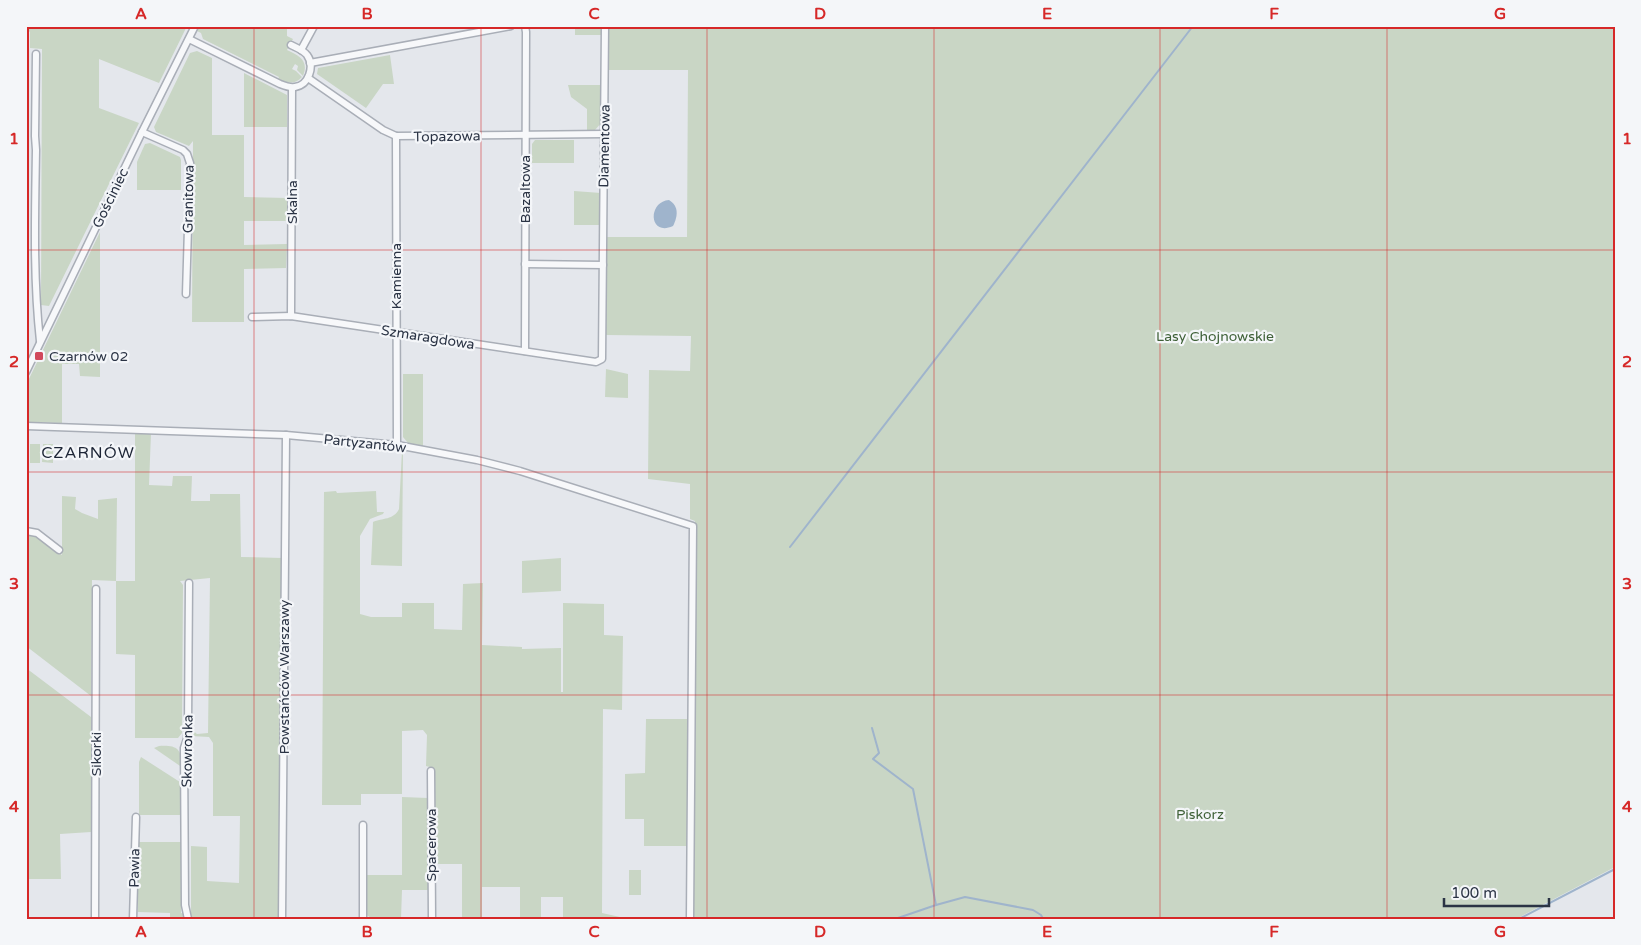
<svg xmlns="http://www.w3.org/2000/svg" width="1641" height="945" viewBox="0 0 1641 945" font-family="'Varela Round',sans-serif">
  <style>
    .green { fill: #c9d6c5 }
    .water { fill: #9fb4cc }
    .lines { fill: none; stroke-linecap: round; stroke-linejoin: round }
    .stream { stroke: #9fb4cc; stroke-width: 2 }
    .street-casing { stroke: #a9aeb7; stroke-width: 9 }
    .street { stroke: #f7f8fa; stroke-width: 6 }
    .grid { fill: none; stroke: #d62828; stroke-width: 1; stroke-opacity: 0.55 }
    .poi-dot { fill: #d1495b; stroke: #f4f6f9; stroke-width: 2 }
    .labels { text-anchor: middle; stroke-width: 4.5; stroke-linejoin: round; paint-order: stroke }
    .street-label { font-size: 14px; fill: #2b3445; stroke: #f4f6f9 }
    .park-label { font-size: 14px; fill: #3f6138; stroke: #f4f6f9 }
    .poi-label { font-size: 14px; fill: #2b3445; stroke: #f4f6f9; text-anchor: start }
    .quarter-label { font-size: 16px; letter-spacing: 1px; fill: #1d2536; stroke: #f4f6f9 }
    .neatline { fill: none; stroke: #d62828; stroke-width: 2 }
    .grid-label { font-size: 16px; text-anchor: middle; font-weight: bold; fill: #d62828 }
  </style>
  <rect width="100%" height="100%" fill="#e4e7ec"/>
  <!-- green -->
  <g class="green">
    <path d="M26,26H187L159,83L99,59V108L139,123L49,306L41,305L42,49L30,48V32L26,29Z"/>
    <path d="M199,26H287V36L293,39L287,50C300,56 309,61 303,76L297,70L298,66L295,64L292,69L296,71L302,77C295,85 287,83 278,79L279,77L203,39L201,33L197,31Z"/>
    <rect x="575" y="26" width="28" height="9"/>
    <path d="M609,26H1615V867L1516,919H693L695,521L690,519V484L648,479L649,370L690,371L691,336L606,335L607,237H687L688,70H608Z"/>
    <path d="M197,51L212,58V135H244V197L287,198V221H244V245L287,244L286,268L244,269V322H192L193,141L189,146L156,132L154,127L190,53Z"/>
    <path d="M390,55L394,84H383L366,108L317,74L318,68Z"/>
    <path d="M244,73L287,95V127H244Z"/>
    <path d="M568,85H602V122L595,130H587V109L571,97Z"/>
    <path d="M535,140H574V163H532V144Z"/>
    <path d="M150,143L180,157L181,160V190H137V162L145,144Z"/>
    <path d="M574,191L601,193V225H574Z"/>
    <path d="M100,232V377L80,376L79,364H62V423L27,422V383Z"/>
    <path d="M606,369L628,374V398L605,397Z"/>
    <path d="M403,374H423V446L408,443L403,437Z"/>
    <path d="M135,433H151L149,485L172,486L173,476H192L191,501H210V494H240L241,557L282,558L279,919H191V846L207,847V881L239,883L240,816H213V743L209,737L191,736V729L197,734L208,733L210,578L180,581L183,585L182,733L178,738H135V655L116,654V581L92,580L91,696L26,646V534L36,536L62,555V496L76,497L75,509L82,513L98,519V500L117,498L116,581H135Z"/>
    <rect x="30" y="444" width="10" height="19"/>
    <path d="M43,444H53V463L42,462Z"/>
    <path d="M402,451H403L402,566L371,565L373,522C382,518 394,520 399,509Z"/>
    <path d="M336,491L337,493L376,491L377,512H384L383,514L370,519L360,536V614L371,617H402V603H434V629L462,630L463,584L483,583L482,645L522,647V649L561,648V692H563V603L604,604V635L623,636L622,710L603,709L602,913L620,917V919H563V897H541V919H520V887H482V919H462V864H435V782L433,781V768L426,766L427,735L423,730L402,731V794H361V805H322L324,492Z"/>
    <path d="M561,558V591L522,593V561Z"/>
    <path d="M26,668L91,717V832L60,834L61,879H26Z"/>
    <path d="M646,719H689L688,846H644V819H625V774L645,773Z"/>
    <path d="M159,746C178,745 181,749 183,768L154,748Z"/>
    <path d="M141,757L183,784L182,815H139V762Z"/>
    <path d="M402,797L428,798V890H402L401,919H373L365,914V875H402Z"/>
    <path d="M138,842H182L181,913L185,914V919H170V913L138,912Z"/>
    <rect x="629" y="870" width="12" height="25"/>
  </g>
  <!-- water -->
  <path class="water" d="M669,200C679,206 678,216 673,226C649,237 647,202 669,200Z"/>
  <g class="lines">
    <!-- stream -->
    <g class="stream">
      <path d="M790,547L1193,26"/>
      <path d="M872,728L879,753L873,759L913,789L936,905"/>
      <path d="M895,919L936,905L965,897L1033,910L1041,915L1043,919"/>
      <path d="M1519,919L1615,869"/>
    </g>
    <defs>
      <g id="street">
        <path d="M525,26L526,32L525,351"/>
        <path d="M189,39L280,84C285,86 290,88 295,87C309,85 315,66 307,55C303,50 297,48 291,45"/>
        <path d="M301,50L314,26"/>
        <path d="M36,54L35,136L36,150C35,214 33,277 40,341"/>
        <path d="M310,63L511,26"/>
        <path d="M308,78L383,130L396,136L604,134"/>
        <path d="M142,132L183,150L187,154L190,163L186,294"/>
        <path d="M396,136L397,445"/>
        <path d="M525,264L603,265"/>
        <path d="M291,316L292,88"/>
        <path d="M252,317L291,316L596,362L602,359L605,26"/>
        <path d="M26,372L142,132L195,26"/>
        <path d="M26,426L286,435L397,445L477,460L520,471L693,526L690,919"/>
        <path d="M26,531L37,533L59,550"/>
        <path d="M431,771L432,919"/>
        <path d="M95,919L96,589"/>
        <path d="M133,919L136,817"/>
        <path d="M188,919L185,905L184,748L187,739L188,725L189,583"/>
        <path d="M282,919L286,435"/>
        <path d="M363,919V825"/>
      </g>
    </defs>
    <!-- street casing -->
    <use href="#street" class="street-casing"/>
    <!-- street -->
    <use href="#street" class="street"/>
  </g>
  <!-- grid -->
  <path class="grid" d="M254,26V919M481,26V919M707,26V919M934,26V919M1160,26V919M1387,26V919M26,250H1615M26,472H1615M26,695H1615"/>
  <!-- markers -->
  <rect class="poi-dot" x="34" y="351" width="10" height="10" rx="2.5"/>
  <g class="labels">
    <!-- street labels -->
    <g class="street-label">
      <text transform="translate(447 136) rotate(-1)" y="5">Topazowa</text>
      <text transform="translate(604 146) rotate(-89)" y="5">Diamentowa</text>
      <text transform="translate(525 189) rotate(-90)" y="5">Bazaltowa</text>
      <text transform="translate(110 198) rotate(-64)" y="5">Gościniec</text>
      <text transform="translate(188 199) rotate(-89)" y="5">Granitowa</text>
      <text transform="translate(292 202) rotate(-90)" y="5">Skalna</text>
      <text transform="translate(396 276) rotate(-90)" y="5">Kamienna</text>
      <text transform="translate(428 337) rotate(9)" y="5">Szmaragdowa</text>
      <text transform="translate(365 443) rotate(6)" y="5">Partyzantów</text>
      <text transform="translate(284 677) rotate(-90)" y="5">Powstańców Warszawy</text>
      <text transform="translate(187 751) rotate(-89)" y="5">Skowronka</text>
      <text transform="translate(96 754) rotate(-90)" y="5">Sikorki</text>
      <text transform="translate(431 845) rotate(-90)" y="5">Spacerowa</text>
      <text transform="translate(134 868) rotate(-89)" y="5">Pawia</text>
    </g>
    <!-- park labels -->
    <g class="park-label">
      <text x="1215" y="341">Lasy Chojnowskie</text>
      <text x="1200" y="819">Piskorz</text>
    </g>
    <!-- poi labels -->
    <g class="poi-label">
      <text x="49" y="361">Czarnów 02</text>
    </g>
    <!-- quarter labels -->
    <g class="quarter-label">
      <text x="88" y="458">CZARNÓW</text>
    </g>
  </g>
  <!-- border -->
  <rect width="1641" height="945" fill="none" stroke="#f4f6f9" stroke-width="55"/>
  <!-- scale -->
  <path d="M1444 898v8h105v-8" fill="none" stroke="#2b3445" stroke-width="2.5"/>
  <text x="1451" y="898" font-size="15" fill="#2b3445" stroke="#f4f6f9" stroke-width="4" paint-order="stroke">100 m</text>
  <rect x="28" y="28" width="1586" height="890" class="neatline"/>
  <g class="grid-label">
    <text x="141" y="19">A</text>
    <text x="367" y="19">B</text>
    <text x="594" y="19">C</text>
    <text x="820" y="19">D</text>
    <text x="1047" y="19">E</text>
    <text x="1274" y="19">F</text>
    <text x="1500" y="19">G</text>
    <text x="14" y="144">1</text>
    <text x="1627" y="144">1</text>
    <text x="14" y="367">2</text>
    <text x="1627" y="367">2</text>
    <text x="14" y="589">3</text>
    <text x="1627" y="589">3</text>
    <text x="14" y="812">4</text>
    <text x="1627" y="812">4</text>
    <text x="141" y="937">A</text>
    <text x="367" y="937">B</text>
    <text x="594" y="937">C</text>
    <text x="820" y="937">D</text>
    <text x="1047" y="937">E</text>
    <text x="1274" y="937">F</text>
    <text x="1500" y="937">G</text>
  </g>
</svg>
